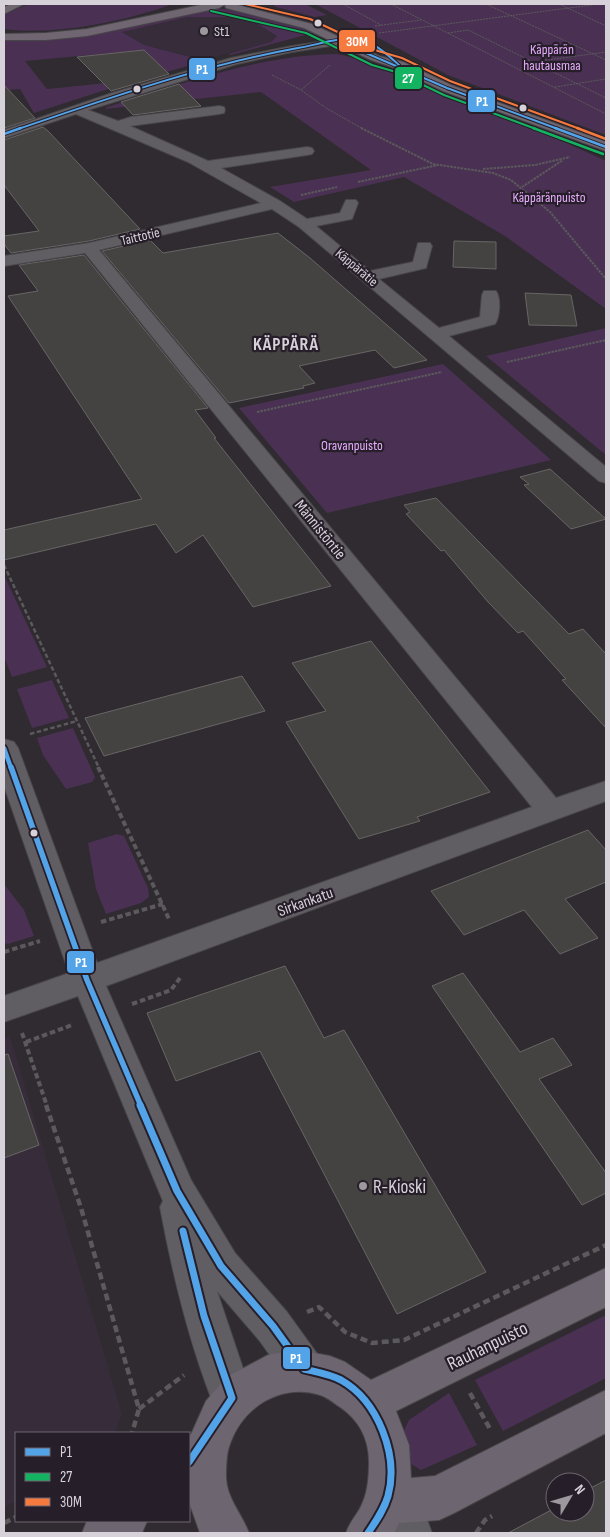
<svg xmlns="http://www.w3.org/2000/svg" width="610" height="1537" viewBox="0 0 610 1537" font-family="'Sofia Sans Condensed',sans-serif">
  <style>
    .built { fill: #372c3a }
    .green { fill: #4a3153 }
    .building { fill: #454342; stroke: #686665 }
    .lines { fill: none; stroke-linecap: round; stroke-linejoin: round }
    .minor-casing { stroke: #49464a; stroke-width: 2 }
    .major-casing { stroke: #49464a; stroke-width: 2 }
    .highway-casing { stroke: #49464a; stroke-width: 2 }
    .path-far4 { stroke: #5c595d; stroke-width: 1; stroke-dasharray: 2 1; stroke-linecap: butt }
    .path-far3 { stroke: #5c595d; stroke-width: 2; stroke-dasharray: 2.5 1; stroke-linecap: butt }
    .path-far2 { stroke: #5c595d; stroke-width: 2.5; stroke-dasharray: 4.5 2.5; stroke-linecap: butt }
    .path-far1 { stroke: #5c595d; stroke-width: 4; stroke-dasharray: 5.5 3; stroke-linecap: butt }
    .path { stroke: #5c595d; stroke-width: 4.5; stroke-dasharray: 7 4; stroke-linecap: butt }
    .minor { fill: #615e63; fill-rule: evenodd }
    .major { fill: #6d6671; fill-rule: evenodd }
    .highway { fill: #6f6671; fill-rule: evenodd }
    .bus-1-far4-casing { stroke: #261e29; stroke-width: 4 }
    .bus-1-far3-casing { stroke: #261e29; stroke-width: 4.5 }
    .bus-1-far2-casing { stroke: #261e29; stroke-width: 8 }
    .bus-1-far1-casing { stroke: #261e29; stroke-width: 9 }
    .bus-1-casing { stroke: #261e29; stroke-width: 11 }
    .bus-2-far1-casing { stroke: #261e29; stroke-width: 4 }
    .bus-2-casing { stroke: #261e29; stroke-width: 4.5 }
    .bus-3-far1-casing { stroke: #261e29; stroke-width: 4 }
    .bus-3-casing { stroke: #261e29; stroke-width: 4.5 }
    .bus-1-far4 { stroke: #53a3e8; stroke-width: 2 }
    .bus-1-far3 { stroke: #53a3e8; stroke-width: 2.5 }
    .bus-1-far2 { stroke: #53a3e8; stroke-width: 4.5 }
    .bus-1-far1 { stroke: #53a3e8; stroke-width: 5.5 }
    .bus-1 { stroke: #53a3e8; stroke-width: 7 }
    .bus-2-far1 { stroke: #13b361; stroke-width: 2 }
    .bus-2 { stroke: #13b361; stroke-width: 2.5 }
    .bus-3-far1 { stroke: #f6793e; stroke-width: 2 }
    .bus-3 { stroke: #f6793e; stroke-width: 2.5 }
    .bus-dot { fill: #d7d2da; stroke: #261e29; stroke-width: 2 }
    .poi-dot { fill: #9c989e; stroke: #261e29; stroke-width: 2 }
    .labels { text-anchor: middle; stroke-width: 4.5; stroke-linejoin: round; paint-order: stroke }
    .far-poi-label { font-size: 14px; fill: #d7d2da; stroke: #261e29; text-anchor: start }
    .far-park-label { font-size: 14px; fill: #e8adfe; stroke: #261e29 }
    .far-street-label { font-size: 14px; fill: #d7d2da; stroke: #261e29 }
    .street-label { font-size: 16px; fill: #d7d2da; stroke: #261e29 }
    .far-district-label { font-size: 18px; font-weight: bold; letter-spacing: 1px; fill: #d7d2da; stroke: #261e29 }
    .near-poi-label { font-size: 19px; fill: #d7d2da; stroke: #261e29; text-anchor: start }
    .near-street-label { font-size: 19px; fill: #d7d2da; stroke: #261e29 }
    .line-badge { stroke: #261e29; stroke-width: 2 }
    .badge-label { font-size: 14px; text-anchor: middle; font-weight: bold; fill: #fff }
  </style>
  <rect width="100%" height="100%" fill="#2f2b30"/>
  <!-- built -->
  <g class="built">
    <path d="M187,17H246L277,36L271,42L203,60L144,45L121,31Z"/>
    <path d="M10,1036L122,1414L115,1433H16V1501L4,1507V1038Z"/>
  </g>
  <!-- green -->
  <g class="green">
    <path d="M28,4H173C126,21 54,36 4,29V15Z"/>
    <path d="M272,4H305L327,15L315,17L276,7Z"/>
    <path d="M315,4H606V135L448,75Z"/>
    <path d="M213,8C235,9 295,21 313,33L231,55L228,54L271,42L277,36L246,17H187L122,32L144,45L206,61L166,72L144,50L25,61L47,89L136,80L34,113L20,89L4,90V40L61,39L100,33L197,10Z"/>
    <path d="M337,54C370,60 399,77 429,90C488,114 549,133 606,161V309L505,236L404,177L294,202L270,187L371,170L261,92L105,109L107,107C183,84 258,55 337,54Z"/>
    <path d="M606,328V455L486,356Z"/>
    <path d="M443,364L551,460L327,513L239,408Z"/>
    <path d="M4,575L47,667L12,677L4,656Z"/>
    <path d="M52,680L69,718L32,728L17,689Z"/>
    <path d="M73,728L95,777L92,782L66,789L43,755L37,738Z"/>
    <path d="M117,834L124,836L148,888L149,897L141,903L106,914L96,889L88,843Z"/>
    <path d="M4,884L24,910L34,936L8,944L4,943Z"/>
    <path d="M606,1315V1378L503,1431L475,1380Z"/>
    <path d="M449,1393L477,1445L421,1470L411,1464L403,1433L409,1420Z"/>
  </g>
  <!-- building -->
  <g class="building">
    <path d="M144,50L169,74L111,91L77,57Z"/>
    <path d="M179,84L201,106L133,115L121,102Z"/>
    <path d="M4,85L35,118L4,128Z"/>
    <path d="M43,127L48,131L140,229L89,241L11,253L4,244V236L39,231L4,185V140Z"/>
    <path d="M278,233L310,258L427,360L394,368L375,350L299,366L315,383L303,386L304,388L229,403L102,251L150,240L163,253Z"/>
    <path d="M454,241L496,242V269L453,267Z"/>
    <path d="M84,255L208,408L195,410L216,438H214L331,586L253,607L203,535L176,553L156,524L4,560V530L142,499L8,296L38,291L19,265Z"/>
    <path d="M525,293L571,295L577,326L529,325Z"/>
    <path d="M550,469L606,519L571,529L524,485L529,484L520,477Z"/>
    <path d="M436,498L569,634L583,629L606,654V728L562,680L566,679L523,631L518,633L488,602L444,550L441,551L406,514L410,512L404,505Z"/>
    <path d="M371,641L490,792L417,817L420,821L359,839L286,722L326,711L292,663Z"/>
    <path d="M242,676L265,711L104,756L85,718Z"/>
    <path d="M588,830L606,850V882L565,899L598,938L560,954L524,910L464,935L431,891Z"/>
    <path d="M285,966L324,1038L344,1030L486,1272L397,1314L260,1051L176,1081L147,1013Z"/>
    <path d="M463,973L520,1052L553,1038L572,1065L539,1079L606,1173V1193L582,1205L432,986Z"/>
    <path d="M8,1054L39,1145L4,1158V1055Z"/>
    <path d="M606,1480V1533H508L555,1508V1512H585V1491Z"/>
  </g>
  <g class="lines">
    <defs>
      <g id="minor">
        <path d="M359,36L363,37L365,39L363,41L292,52L237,64L88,110L118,121L131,117L219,106L224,107L225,110L224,113L219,114L130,126L208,161L307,147L312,148L314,151L312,154L307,155L221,168L280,201L307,219L340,213L346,200H356L358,203L352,219L316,226L370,271L413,262L418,243H430L432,246L426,268L379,279L439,328L480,317L482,295L484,291H496C501,298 500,317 495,324L449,336L606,467V483L599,481L299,227L272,209L99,250L556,798L606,781V801L106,986L191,1180L235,1253L287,1312L318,1355L324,1369L318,1383L304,1389L290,1383L259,1340L217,1291L253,1398L247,1413L232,1419L217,1413C190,1347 173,1277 160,1207L163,1201L78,996L4,1022V996L69,973L4,786V739L14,742L18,748L97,963L532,807L85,253L4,266V256L89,243L261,203L188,162L76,114L4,138V130L112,93L231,58L292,46Z"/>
        <path d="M385,1480L400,1487L426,1517L432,1533H382L370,1517L363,1502L370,1487Z"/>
      </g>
      <g id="major">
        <path d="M226,4H234L312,24L379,56L403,62L451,85L606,142V151L443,91L395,68L371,60L304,28L226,8L225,6Z"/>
        <path d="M606,1268V1307L396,1411L409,1445L411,1478L435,1476L606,1390V1433L454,1513L439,1520L399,1523L394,1533H346C350,1521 358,1514 362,1504C368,1492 369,1475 369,1462C369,1439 359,1420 340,1407C334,1403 327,1397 320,1395C282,1383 243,1406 230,1444C226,1453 226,1468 226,1478C227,1499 242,1514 249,1533H200L189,1502V1439L206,1401L227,1377L268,1355L298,1350L330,1356L345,1362L371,1380Z"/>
        <path d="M87,1521H147L142,1533H82Z"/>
      </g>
      <g id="highway">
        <path d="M11,4H24L4,14V7Z"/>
        <path d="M205,4L224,5L219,8L87,36L46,40H4V34L46,33L87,29Z"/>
      </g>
    </defs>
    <!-- minor casing -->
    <use href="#minor" class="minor-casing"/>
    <!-- major casing -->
    <use href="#major" class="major-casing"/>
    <!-- highway casing -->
    <use href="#highway" class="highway-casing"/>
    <!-- path-far4 -->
    <g class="path-far4">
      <path d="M343,4L381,25"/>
      <path d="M391,4L606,114"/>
      <path d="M486,4L606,60"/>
      <path d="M559,4L606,26"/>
      <path d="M375,26L421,20"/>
      <path d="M379,33L599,4"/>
      <path d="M448,33L468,30L606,98"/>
      <path d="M533,62L606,52"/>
      <path d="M330,65L301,90L326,108L363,129"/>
      <path d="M272,75L301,90"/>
      <path d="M555,87L606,79"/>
    </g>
    <!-- path-far3 -->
    <g class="path-far3">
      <path d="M361,128L433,164L493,173L511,180L550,212L606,279"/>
      <path d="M483,169L535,165L570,157"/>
      <path d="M358,182L438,165"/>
      <path d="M522,187L563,160"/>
      <path d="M301,195L337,187"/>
      <path d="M507,362L606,340"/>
      <path d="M257,412L442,372"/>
    </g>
    <!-- path-far2 -->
    <g class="path-far2">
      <path d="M4,565L99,768"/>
      <path d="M30,734L77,721"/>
    </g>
    <!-- path-far1 -->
    <g class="path-far1">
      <path d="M98,767L169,919"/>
      <path d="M101,922L163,904"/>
      <path d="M4,952L40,941"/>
      <path d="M132,1004L171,990L180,978"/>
      <path d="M22,1033L47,1106"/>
      <path d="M26,1042L72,1025"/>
    </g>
    <!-- path -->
    <g class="path">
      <path d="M46,1105L81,1208L139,1409L132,1433"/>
      <path d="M307,1312L319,1307L345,1332L372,1343L404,1340L606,1245"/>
      <path d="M470,1393L490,1429"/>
      <path d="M139,1409L184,1375"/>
      <path d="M4,1523L16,1517"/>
      <path d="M476,1533L485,1520L492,1516"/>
    </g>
    <!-- minor -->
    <use href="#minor" class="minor"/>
    <!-- major -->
    <use href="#major" class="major"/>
    <!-- highway -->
    <use href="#highway" class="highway"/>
    <defs>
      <g id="bus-1-far4">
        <path d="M359,50L447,88L558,129"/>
        <path d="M18,129C110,98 202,65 298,48C317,45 339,37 358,39C373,41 388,55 399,65"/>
      </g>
      <g id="bus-1-far3">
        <path d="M555,128L606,147"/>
        <path d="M4,134L21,128"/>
      </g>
      <path id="bus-1-far2" d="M4,748L11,768"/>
      <path id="bus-1-far1" d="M11,767L87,980L141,1106"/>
      <g id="bus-1">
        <path d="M140,1105L177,1191L221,1266L273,1326L304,1369C316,1372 329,1374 341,1380C378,1401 399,1455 388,1496C384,1510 376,1521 368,1533"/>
        <path d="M183,1231L204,1316L232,1398L189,1462"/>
      </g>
      <path id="bus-2-far1" d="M211,11L306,33L372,65L396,72L444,95L536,129"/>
      <path id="bus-2" d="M533,128L603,154"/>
      <path id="bus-3-far1" d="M245,4L310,19L378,51L402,58L450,81L580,129"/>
      <path id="bus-3" d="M577,128L606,139"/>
    </defs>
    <!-- bus-1-far4 casing -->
    <use href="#bus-1-far4" class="bus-1-far4-casing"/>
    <!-- bus-1-far3 casing -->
    <use href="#bus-1-far3" class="bus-1-far3-casing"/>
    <!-- bus-1-far2 casing -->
    <use href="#bus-1-far2" class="bus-1-far2-casing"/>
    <!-- bus-1-far1 casing -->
    <use href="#bus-1-far1" class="bus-1-far1-casing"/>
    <!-- bus-1 casing -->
    <use href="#bus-1" class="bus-1-casing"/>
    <!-- bus-2-far1 casing -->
    <use href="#bus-2-far1" class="bus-2-far1-casing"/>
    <!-- bus-2 casing -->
    <use href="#bus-2" class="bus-2-casing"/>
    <!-- bus-3-far1 casing -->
    <use href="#bus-3-far1" class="bus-3-far1-casing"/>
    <!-- bus-3 casing -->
    <use href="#bus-3" class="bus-3-casing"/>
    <!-- bus-1-far4 -->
    <use href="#bus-1-far4" class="bus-1-far4"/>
    <!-- bus-1-far3 -->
    <use href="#bus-1-far3" class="bus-1-far3"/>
    <!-- bus-1-far2 -->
    <use href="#bus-1-far2" class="bus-1-far2"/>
    <!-- bus-1-far1 -->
    <use href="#bus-1-far1" class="bus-1-far1"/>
    <!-- bus-1 -->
    <use href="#bus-1" class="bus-1"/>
    <!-- bus-2-far1 -->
    <use href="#bus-2-far1" class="bus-2-far1"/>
    <!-- bus-2 -->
    <use href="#bus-2" class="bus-2"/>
    <!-- bus-3-far1 -->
    <use href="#bus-3-far1" class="bus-3-far1"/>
    <!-- bus-3 -->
    <use href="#bus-3" class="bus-3"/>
  </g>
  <!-- markers -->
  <g class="bus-dot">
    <circle cx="318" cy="23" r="4.5"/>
    <circle cx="137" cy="89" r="4.5"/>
    <circle cx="523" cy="108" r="4.5"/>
    <circle cx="34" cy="833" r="4.5"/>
  </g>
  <g class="poi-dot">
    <circle cx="204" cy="31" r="5"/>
    <circle cx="363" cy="1186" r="5"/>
  </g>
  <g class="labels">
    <!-- far-poi labels -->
    <g class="far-poi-label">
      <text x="214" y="36">St1</text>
    </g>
    <!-- far-park labels -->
    <g class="far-park-label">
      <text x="552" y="54">Käppärän<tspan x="552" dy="16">hautausmaa</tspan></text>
      <text x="549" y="202">Käppäränpuisto</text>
      <text x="352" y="450">Oravanpuisto</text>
    </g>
    <!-- far-street labels -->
    <g class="far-street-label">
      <text transform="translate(140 236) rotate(-13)" y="5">Taittotie</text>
      <text transform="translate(357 267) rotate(40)" y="5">Käppärätie</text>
    </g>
    <!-- street labels -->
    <g class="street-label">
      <text transform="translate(321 529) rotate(51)" y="6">Männistöntie</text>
      <text transform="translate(305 901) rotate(-20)" y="6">Sirkankatu</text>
    </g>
    <!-- far-district labels -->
    <g class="far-district-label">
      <text x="286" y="350">KÄPPÄRÄ</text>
    </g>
    <!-- near-poi labels -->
    <g class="near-poi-label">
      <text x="373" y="1193">R-Kioski</text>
    </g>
    <!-- near-street labels -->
    <g class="near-street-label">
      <text transform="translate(487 1345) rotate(-26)" y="7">Rauhanpuisto</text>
    </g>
  </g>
  <g class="line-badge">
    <rect x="338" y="29" width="38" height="24" rx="5" fill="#f6793e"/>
    <rect x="188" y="57" width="28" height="24" rx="5" fill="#53a3e8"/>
    <rect x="394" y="66" width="29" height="24" rx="5" fill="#13b361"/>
    <rect x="467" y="89" width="29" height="24" rx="5" fill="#53a3e8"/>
    <rect x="66" y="950" width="29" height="24" rx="5" fill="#53a3e8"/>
    <rect x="282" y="1346" width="29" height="24" rx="5" fill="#53a3e8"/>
  </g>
  <g class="badge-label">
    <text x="357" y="46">30M</text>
    <text x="202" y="74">P1</text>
    <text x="408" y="83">27</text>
    <text x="482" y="106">P1</text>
    <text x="81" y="967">P1</text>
    <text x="296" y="1363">P1</text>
  </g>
  <!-- border -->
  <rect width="610" height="1537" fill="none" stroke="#d7d2da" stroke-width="10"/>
  <!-- legend -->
  <rect x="15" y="1432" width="175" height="90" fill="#261e29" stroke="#6d6670"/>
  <rect x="25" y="1448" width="25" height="8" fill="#53a3e8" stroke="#6d6670"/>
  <text x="60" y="1457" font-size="15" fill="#d7d2da">P1</text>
  <rect x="25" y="1473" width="25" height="8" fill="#13b361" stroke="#6d6670"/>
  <text x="60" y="1482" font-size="15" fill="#d7d2da">27</text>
  <rect x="25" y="1498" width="25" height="8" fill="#f6793e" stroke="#6d6670"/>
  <text x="60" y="1507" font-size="15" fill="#d7d2da">30M</text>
  <!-- north arrow -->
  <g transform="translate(570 1497) rotate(52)"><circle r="24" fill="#261e29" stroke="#6d6670"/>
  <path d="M0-4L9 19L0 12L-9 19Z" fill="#9c989e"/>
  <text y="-8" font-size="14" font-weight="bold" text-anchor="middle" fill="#d7d2da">N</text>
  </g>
</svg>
